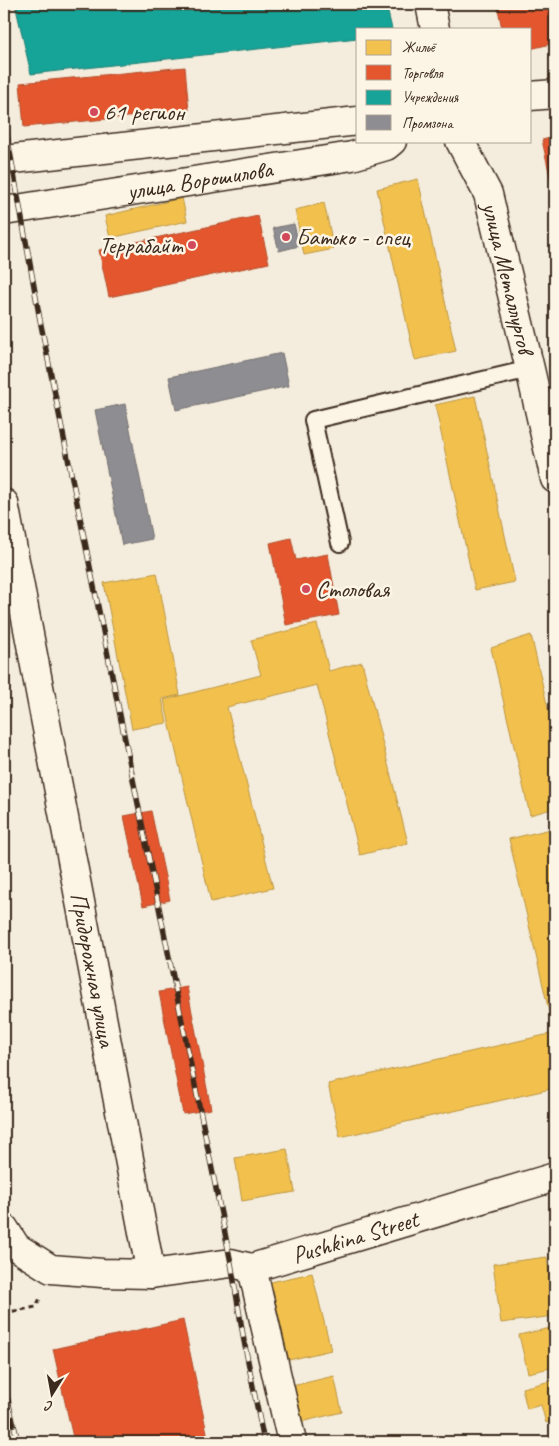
<svg xmlns="http://www.w3.org/2000/svg" width="559" height="1446" viewBox="0 0 559 1446" font-family="Caveat,sans-serif">
  <style>
    .homes { fill: #f2c14e; stroke: #bb9440 }
    .shops { fill: #e4572e; stroke: #b14a29 }
    .public { fill: #17a398; stroke: #227f73 }
    .industry { fill: #8d8d92; stroke: #746f6f }
    .lines { fill: none; stroke-linecap: round; stroke-linejoin: round }
    .lane-casing { stroke: #3b2a1e; stroke-width: 20 }
    .street-casing { stroke: #3b2a1e; stroke-width: 31 }
    .secondary-casing { stroke: #3b2a1e; stroke-width: 31 }
    .path { stroke: #3b2a1e; stroke-width: 3; stroke-dasharray: 5 4; stroke-linecap: butt }
    .lane { stroke: #fcf5e5; stroke-width: 16 }
    .street { stroke: #fcf5e5; stroke-width: 28 }
    .secondary { stroke: #fcf5e5; stroke-width: 28 }
    .rail-casing { stroke: #3b2a1e; stroke-width: 5.5 }
    .rail { stroke: #fcf5e5; stroke-width: 4; stroke-dasharray: 11; stroke-linecap: butt }
    .poi-dot { fill: #d1495b; stroke: #fcf5e5; stroke-width: 2 }
    .labels { text-anchor: middle; stroke-width: 5; stroke-linejoin: round; paint-order: stroke }
    .poi-label { font-size: 24px; fill: #3b2a1e; stroke: #fcf5e5; text-anchor: start }
    .street-label { font-size: 24px; fill: #3b2a1e; stroke: #fcf5e5 }
  </style>
  <rect width="100%" height="100%" fill="#f4eddd"/>
  <filter id="ink" filterUnits="userSpaceOnUse"><feTurbulence type="fractalNoise" baseFrequency=".02" numOctaves="2"/><feDisplacementMap in="SourceGraphic" scale="10" xChannelSelector="R" yChannelSelector="G"/><feConvolveMatrix kernelMatrix="1 2 1 2 8 2 1 2 1" color-interpolation-filters="sRGB"/></filter>
  <g filter="url(#ink)">
    <!-- homes -->
    <g class="homes">
      <path d="M418,179L456,351L415,360L377,189Z"/>
      <path d="M182,198L187,221L110,238L105,216Z"/>
      <path d="M324,203L334,249L304,255L295,210Z"/>
      <path d="M475,396L515,582L475,590L435,405Z"/>
      <path d="M157,573L180,695L162,699L167,723L132,729L104,583Z"/>
      <path d="M317,624L329,671L362,662L408,843L360,855L317,685L227,707L273,888L211,902L164,700L261,675L251,640Z"/>
      <path d="M531,635L555,739V808L530,815L491,648Z"/>
      <path d="M555,828V1088L340,1137L328,1084L554,1033L509,839Z"/>
      <path d="M287,1149L295,1192L242,1201L235,1158Z"/>
      <path d="M547,1257L554,1316L501,1323L493,1264Z"/>
      <path d="M312,1273L331,1350L289,1360L271,1282Z"/>
      <path d="M555,1327V1367L528,1373L519,1335Z"/>
      <path d="M334,1376L342,1412L301,1422L292,1386Z"/>
      <path d="M555,1380V1420L546,1423L541,1405L527,1409L522,1388Z"/>
    </g>
    <!-- shops -->
    <g class="shops">
      <path d="M497,4H555V43L530,49V29H502Z"/>
      <path d="M185,67L189,111L24,127L20,83Z"/>
      <path d="M555,137V199L542,140Z"/>
      <path d="M258,216L269,263L109,297L99,250Z"/>
      <path d="M291,538L296,560L328,554L339,615L286,625L270,543Z"/>
      <path d="M151,811L170,900L143,906L124,816Z"/>
      <path d="M187,987L211,1109L183,1114L159,992Z"/>
      <path d="M183,1320L209,1442H74L53,1349Z"/>
    </g>
    <!-- public -->
    <path class="public" d="M15,4H386L392,29H358V38L31,74Z"/>
    <!-- industry -->
    <g class="industry">
      <path d="M294,224L299,246L279,251L273,228Z"/>
      <path d="M282,353L289,386L176,410L169,377Z"/>
      <path d="M125,404L152,539L122,545L95,410Z"/>
    </g>
    <g class="lines">
      <defs>
        <path id="lane" d="M340,543L313,420L530,369"/>
        <g id="street">
          <path d="M430,4L435,29"/>
          <path d="M252,1268L292,1442"/>
        </g>
        <g id="secondary">
          <path d="M530,96L555,94"/>
          <path id="s1" d="M460,141L488,194L530,369L555,479"/>
          <path d="M4,160L358,121"/>
          <path id="s2" d="M4,211L352,156L386,146L392,141"/>
          <path id="s3" d="M4,503L151,1274"/>
          <path id="s4" d="M4,1228L16,1247L51,1269L102,1273L151,1274L231,1263L252,1268L555,1177"/>
        </g>
      </defs>
      <!-- lane casing -->
      <use href="#lane" class="lane-casing"/>
      <!-- street casing -->
      <use href="#street" class="street-casing"/>
      <!-- secondary casing -->
      <use href="#secondary" class="secondary-casing"/>
      <!-- path -->
      <path class="path" d="M4,1313L36,1307L41,1296"/>
      <!-- lane -->
      <use href="#lane" class="lane"/>
      <!-- street -->
      <use href="#street" class="street"/>
      <!-- secondary -->
      <use href="#secondary" class="secondary"/>
      <defs>
        <g id="rail">
          <path d="M4,118L40,320L231,1263L244,1341L264,1442"/>
          <path d="M4,1384L18,1442"/>
        </g>
      </defs>
      <!-- rail casing -->
      <use href="#rail" class="rail-casing"/>
      <!-- rail -->
      <use href="#rail" class="rail"/>
    </g>
  </g>
  <!-- markers -->
  <g class="poi-dot">
    <circle cx="94" cy="112" r="5"/>
    <circle cx="286" cy="237" r="5"/>
    <circle cx="192" cy="245" r="5"/>
    <circle cx="306" cy="589" r="5"/>
  </g>
  <g class="labels">
    <!-- poi labels -->
    <g class="poi-label">
      <text x="104" y="120">61 регион</text>
      <text x="296" y="245">Батько - спец</text>
      <text x="182" y="253" text-anchor="end">Террабайт</text>
      <text x="316" y="597">Столовая</text>
    </g>
    <!-- street labels -->
    <g class="street-label">
      <text dy="8" stroke="none"><textPath href="#s2" startOffset="198">улица Ворошилова</textPath></text>
      <text dy="8" stroke="none"><textPath href="#s1" startOffset="146">улица Металлургов</textPath></text>
      <text dy="8" stroke="none"><textPath href="#s3" startOffset="475">Придорожная улица</textPath></text>
      <text dy="8" stroke="none"><textPath href="#s4" startOffset="374">Pushkina Street</textPath></text>
    </g>
  </g>
  <!-- margin -->
  <rect width="559" height="1446" fill="none" stroke="#fcf5e5" stroke-width="20"/>
  <rect x="10" y="10" width="539" height="1426" fill="none" stroke="#3b2a1e" stroke-width="2" filter="url(#ink)"/>
  <!-- legend -->
  <rect x="356" y="28" width="175" height="115" fill="#fcf5e5" stroke="#afa495"/>
  <rect x="366" y="40" width="25" height="15" fill="#f2c14e" stroke="#afa495"/>
  <text x="402" y="52" font-size="15" fill="#3b2a1e">Жильё</text>
  <rect x="366" y="65" width="25" height="15" fill="#e4572e" stroke="#afa495"/>
  <text x="402" y="78" font-size="15" fill="#3b2a1e">Торговля</text>
  <rect x="366" y="90" width="25" height="15" fill="#17a398" stroke="#afa495"/>
  <text x="402" y="102" font-size="15" fill="#3b2a1e">Учреждения</text>
  <rect x="366" y="115" width="25" height="15" fill="#8d8d92" stroke="#afa495"/>
  <text x="402" y="128" font-size="15" fill="#3b2a1e">Промзона</text>
  <!-- north arrow -->
  <g transform="translate(52 1394) rotate(191)" stroke="#fcf5e5" stroke-width="4" paint-order="stroke">
  <path d="M0-4L9 19L0 12L-9 19Z" fill="#3b2a1e"/>
  <text y="-8" font-size="14" font-weight="bold" text-anchor="middle" fill="#3b2a1e">С</text>
  </g>
</svg>
